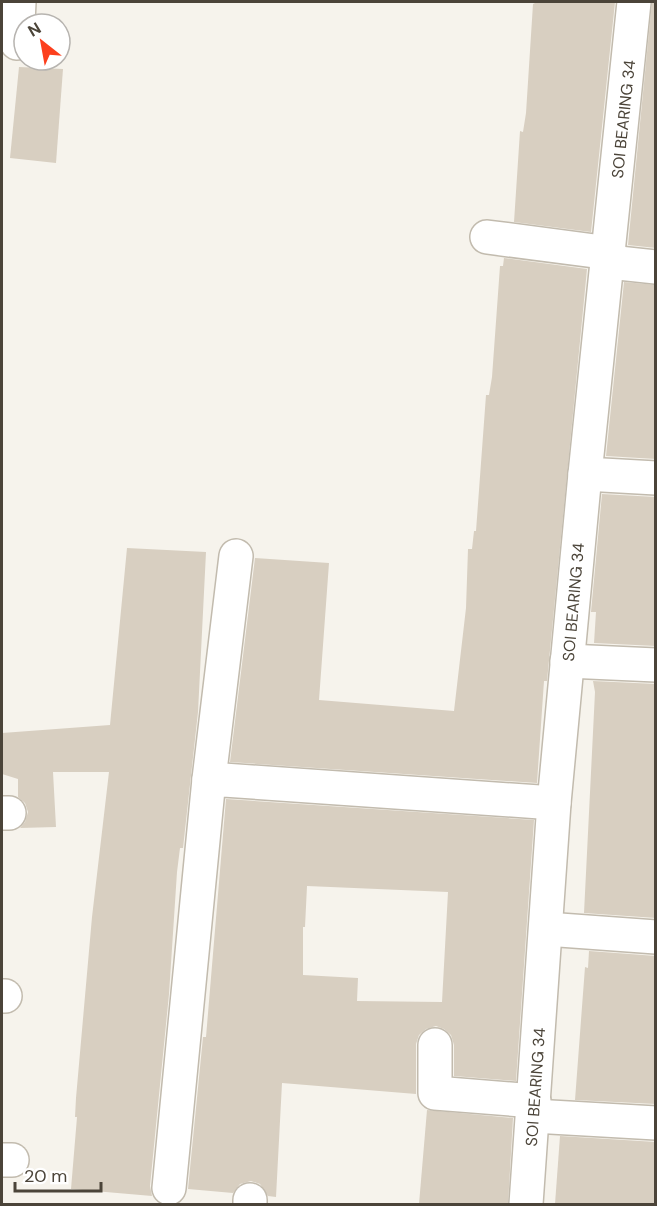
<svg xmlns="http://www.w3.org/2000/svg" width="657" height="1206" viewBox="0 0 657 1206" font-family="'DM Sans',sans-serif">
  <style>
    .building { fill: #d8cfc1; fill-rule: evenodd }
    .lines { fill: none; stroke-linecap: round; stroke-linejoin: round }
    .minor-casing { stroke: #c2bbae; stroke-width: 36 }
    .minor { stroke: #fff; stroke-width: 33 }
    .labels { text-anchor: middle; stroke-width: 4.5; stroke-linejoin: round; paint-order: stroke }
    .street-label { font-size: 16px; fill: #4b4439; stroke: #fff }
  </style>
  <rect width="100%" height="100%" fill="#f6f3ec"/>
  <!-- building -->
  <g class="building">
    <path d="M537,2H615L591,232L514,222L520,131L523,132L526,113L533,4Z"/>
    <path d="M652,2H656V248L628,245Z"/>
    <path d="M19,67L63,69L56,163L10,158Z"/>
    <path d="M504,258L587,269L547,681H544L537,783L230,762L255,558L329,563L319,700L454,711L466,608L468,549H472L474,531H476L486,395H489L492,377L500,266H503Z"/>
    <path d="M624,282L656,285V459L606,456Z"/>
    <path d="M602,494L656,497V646L594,643L596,612H591Z"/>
    <path d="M127,548L206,552L198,712L183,848H180L177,872L169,994L150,1186L152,1196L71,1189L77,1117H75L76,1098L92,917L109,772H53L56,827L20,828L25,822L28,812L25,803L18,797V779L2,774V733L110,725Z"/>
    <path d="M593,681L656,684V918L584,913L595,692Z"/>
    <path d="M226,799L534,820L516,1081L454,1076V1045L451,1035L444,1029L436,1026L426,1029L419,1035L416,1044V1094L282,1083L276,1197L268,1196L260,1184L251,1181L240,1184L233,1193L188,1189L203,1037H206ZM307,886L448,892L442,1002L357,1001L358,978L303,975V927H305Z"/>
    <path d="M589,951L656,956V1104L575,1100L585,967L588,968Z"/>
    <path d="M427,1110L513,1118L508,1204H419Z"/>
    <path d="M560,1136L656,1142V1204H555Z"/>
  </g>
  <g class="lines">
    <defs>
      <g id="minor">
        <path d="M17,43L19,2"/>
        <path d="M487,237L610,253"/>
        <path d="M609,262L656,267"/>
        <path d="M585,474L656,478"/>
        <path d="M567,661L656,665"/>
        <path d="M209,779L236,556"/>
        <path d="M2,813H9"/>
        <path d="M546,929L656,937"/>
        <path d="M2,996H5"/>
        <path d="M435,1045V1093L534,1101"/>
        <path d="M533,1116L656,1123"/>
        <path d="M2,1160H12"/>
        <path d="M169,1188L209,779L554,803"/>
        <path d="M250,1204V1200"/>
        <path d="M526,1204L554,803L585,474L634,2"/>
      </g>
    </defs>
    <!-- minor casing -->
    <use href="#minor" class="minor-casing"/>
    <!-- minor -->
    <use href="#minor" class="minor"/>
  </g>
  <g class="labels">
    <!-- street labels -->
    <g class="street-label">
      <text transform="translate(623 119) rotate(-84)" y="6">SOI BEARING 34</text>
      <text transform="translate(573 602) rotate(-85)" y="6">SOI BEARING 34</text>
      <text transform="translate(535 1087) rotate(-86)" y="6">SOI BEARING 34</text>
    </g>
  </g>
  <!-- border -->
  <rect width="657" height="1206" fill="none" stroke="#4b4439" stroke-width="6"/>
  <!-- north arrow -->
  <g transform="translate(42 42) rotate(329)"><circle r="28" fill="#ffffff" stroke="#b7b4b0" stroke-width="1.5"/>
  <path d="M0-4.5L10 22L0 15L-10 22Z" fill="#fc3f1d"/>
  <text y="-9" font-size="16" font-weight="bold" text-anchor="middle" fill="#4b4439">N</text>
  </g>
  <!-- scale -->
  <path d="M15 1182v9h86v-9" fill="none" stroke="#4b4439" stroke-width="3"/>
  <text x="24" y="1182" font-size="18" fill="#4b4439" stroke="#ffffff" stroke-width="4.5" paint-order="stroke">20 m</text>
</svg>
